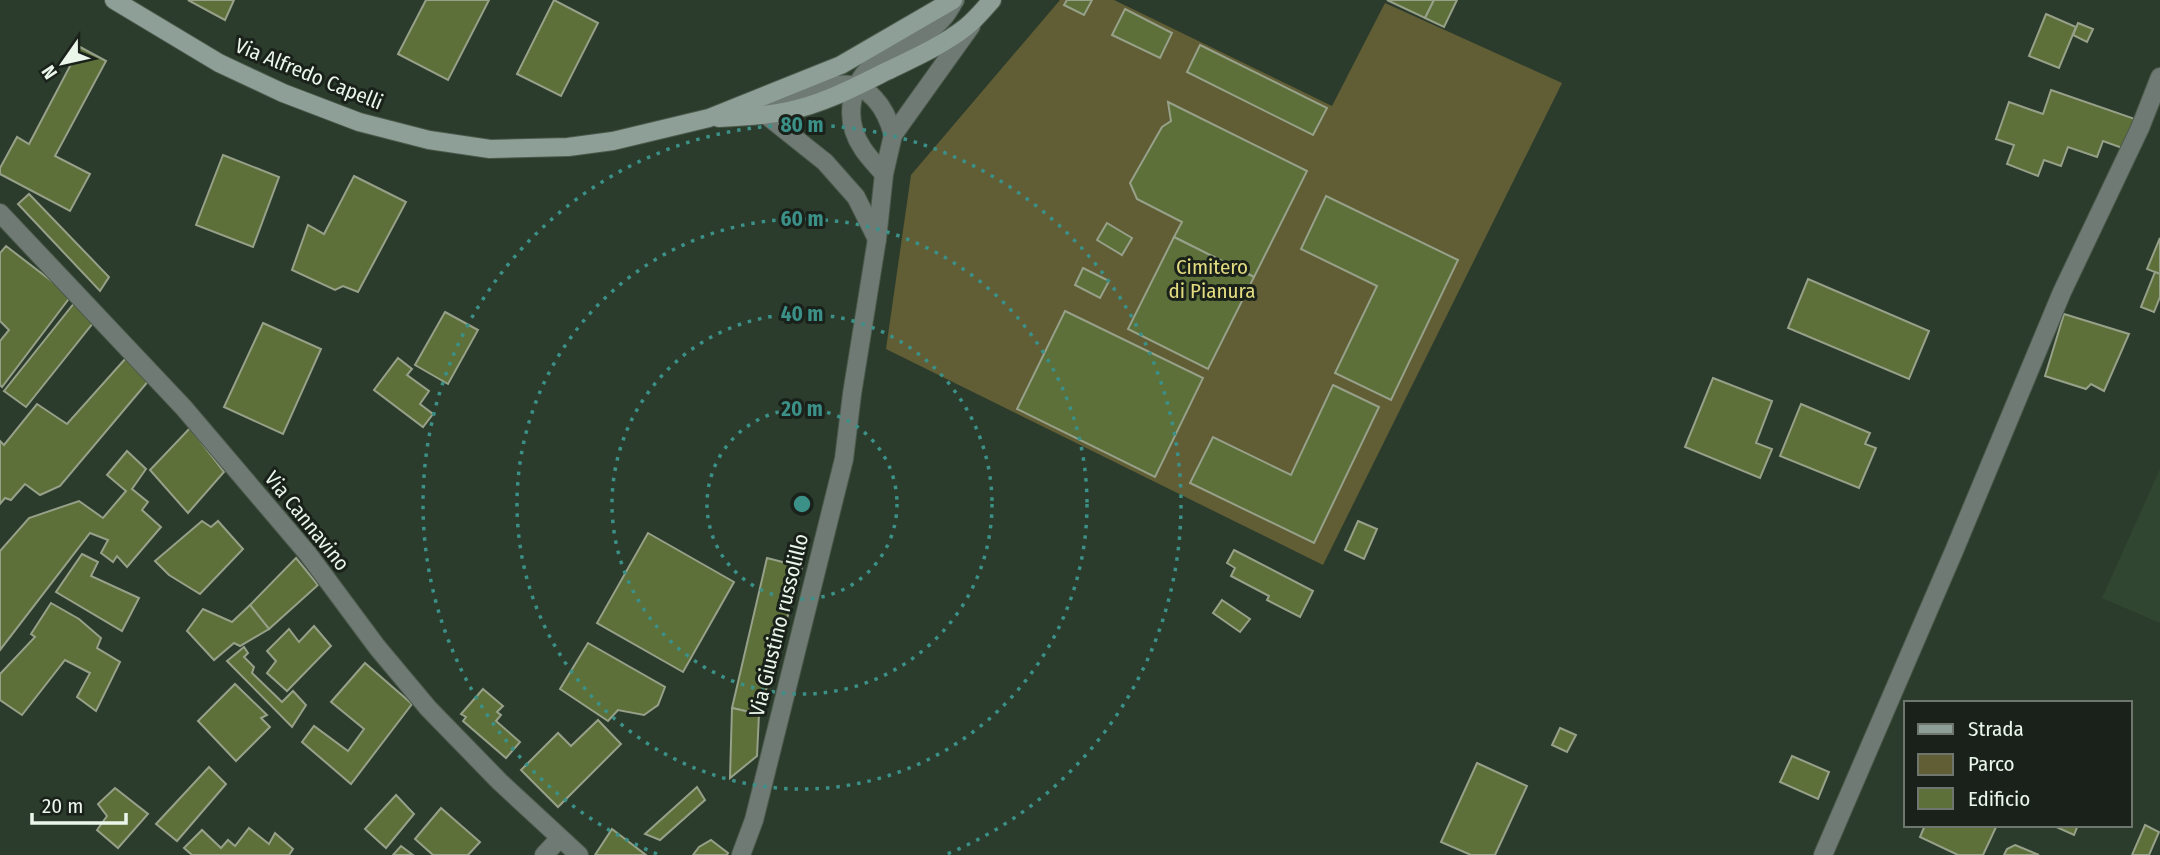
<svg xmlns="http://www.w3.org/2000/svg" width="2160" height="855" viewBox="0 0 2160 855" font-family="'Fira Sans Condensed',sans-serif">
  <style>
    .built { fill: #304631 }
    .green { fill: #615e36 }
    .building { fill: #5d7039; stroke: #97a089; stroke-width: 2 }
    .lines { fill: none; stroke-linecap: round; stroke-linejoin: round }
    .street-casing { stroke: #4b5a4b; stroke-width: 20 }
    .secondary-casing { stroke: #4b5a4b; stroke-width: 20 }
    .street { stroke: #6f7a75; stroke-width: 18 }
    .secondary { stroke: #8e9f97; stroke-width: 18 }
    .ring { fill: none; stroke: #3b9087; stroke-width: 3.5; stroke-dasharray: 3.5 7 }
    .labels { text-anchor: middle; stroke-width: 6; stroke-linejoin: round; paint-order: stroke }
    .street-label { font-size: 21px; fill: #ebf6eb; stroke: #1a211a }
    .park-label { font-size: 21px; fill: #e2db80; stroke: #1a211a }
    .centre { fill: #3b9087; stroke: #1a211a; stroke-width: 3.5 }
    .ring-label { font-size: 21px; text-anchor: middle; font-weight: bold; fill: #3b9087; stroke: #1a211a; stroke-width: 6; stroke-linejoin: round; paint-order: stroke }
  </style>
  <rect width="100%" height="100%" fill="#2c3c2c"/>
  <!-- built -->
  <path class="built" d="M2160,469V623L2102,598Z"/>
  <!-- green -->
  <path class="green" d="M1060,0H1114L1332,106L1385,3L1562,83L1323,565L886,349L911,175Z"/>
  <!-- building -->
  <g class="building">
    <path d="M188,0H234L225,20Z"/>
    <path d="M426,0H489L448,80L398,54Z"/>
    <path d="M554,0L598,23L561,96L517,74Z"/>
    <path d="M1067,0H1092L1084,15L1064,5Z"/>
    <path d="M1387,0H1434L1425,18Z"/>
    <path d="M1434,0H1457L1444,27L1425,18Z"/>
    <path d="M1125,9L1172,33L1160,58L1112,35Z"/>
    <path d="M2046,14L2076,27L2059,68L2029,56Z"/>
    <path d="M2078,23L2093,29L2087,42L2073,35Z"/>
    <path d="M1200,45L1327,108L1313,135L1187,72Z"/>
    <path d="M80,47L106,61L55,156L90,174L70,211L0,174V168L17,137L29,144Z"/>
    <path d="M2051,90L2135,119L2125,149L2103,141L2097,157L2068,147L2061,166L2044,160L2038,176L2007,164L2014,145L1996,139L2009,102L2043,114Z"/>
    <path d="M1168,102L1307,171L1254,277L1174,237L1182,222L1137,199L1130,183L1162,127L1171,121Z"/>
    <path d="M223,155L279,177L253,247L196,225Z"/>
    <path d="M354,176L406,202L358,292L343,286L335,290L292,270L308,225L324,234Z"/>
    <path d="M29,194L109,277L100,291L18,204Z"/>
    <path d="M1326,196L1458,260L1391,400L1335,373L1377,286L1301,249Z"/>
    <path d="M1107,223L1132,238L1122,255L1097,240Z"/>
    <path d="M1174,237L1254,277L1208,369L1128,329Z"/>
    <path d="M2160,238V274L2147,269Z"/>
    <path d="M6,246L71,296L2,387L0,385V341L9,330L0,321V253Z"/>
    <path d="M1083,268L1109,281L1100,298L1075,285Z"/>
    <path d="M2155,272L2160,274V297L2154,312L2141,307Z"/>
    <path d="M1808,279L1929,331L1909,379L1788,328Z"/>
    <path d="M75,302L93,323L26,407L4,391Z"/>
    <path d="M1065,311L1203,378L1155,477L1017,409Z"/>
    <path d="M445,312L478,330L448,384L415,365Z"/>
    <path d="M2064,314L2129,334L2104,391L2091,384L2086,389L2045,376Z"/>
    <path d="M263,323L321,349L283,434L224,407Z"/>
    <path d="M126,358L150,379L60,486L40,495L25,484L11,500L5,498L0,504V441L4,445L37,404L67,424Z"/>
    <path d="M398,358L412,369L407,375L429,391L420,404L433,414L423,427L374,390Z"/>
    <path d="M1713,378L1772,401L1756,443L1772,449L1760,478L1685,447Z"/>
    <path d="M1333,385L1379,407L1314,543L1190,483L1213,437L1291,475Z"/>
    <path d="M1801,404L1870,433L1865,444L1876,448L1859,488L1780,456Z"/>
    <path d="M190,428L224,472L188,513L150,470Z"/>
    <path d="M127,451L146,469L132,489L148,502L142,510L161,527L127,567L117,556L113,562L101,553L108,540L90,533L0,650V551L29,518L79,501L103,518L126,491L107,475Z"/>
    <path d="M202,521L211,527L218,521L243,549L200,594L169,575L155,561Z"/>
    <path d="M1358,521L1377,529L1364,559L1345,550Z"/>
    <path d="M648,533L734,582L683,672L597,623Z"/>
    <path d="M1234,550L1313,591L1300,617L1267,600L1269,596L1231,576L1235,568L1227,563Z"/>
    <path d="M82,554L98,562L91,576L139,598L122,631L56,592Z"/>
    <path d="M296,558L318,585L269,629L250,605Z"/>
    <path d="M767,558L802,567L759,714L732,708Z"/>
    <path d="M1222,600L1250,619L1240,632L1213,613Z"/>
    <path d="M51,603L79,619L101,638L97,648L120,662L96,711L77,697L90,673L65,660L22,715L0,700V674L35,637L31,634Z"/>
    <path d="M250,605L269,629L240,646L234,643L214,660L187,631L203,609L232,622Z"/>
    <path d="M314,626L331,646L287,691L267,673L276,661L267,651L289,629L299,642Z"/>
    <path d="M588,643L665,687L658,705L644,715L618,710L608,721L560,689Z"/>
    <path d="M244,647L248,653L244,657L254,667L252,673L282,702L293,691L306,705L292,727L227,661Z"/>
    <path d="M365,663L412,704L351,784L302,742L314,726L348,751L364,729L331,702Z"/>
    <path d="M235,684L267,715L261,718L270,727L236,761L198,721Z"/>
    <path d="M483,689L503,706L497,712L501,715L496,721L520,742L506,758L463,721L466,717L461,714Z"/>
    <path d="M732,708L759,714L757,756L730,778Z"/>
    <path d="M598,720L621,744L558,807L521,770L558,733L571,746Z"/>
    <path d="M1560,728L1576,735L1567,752L1552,745Z"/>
    <path d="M1792,756L1829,772L1818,799L1780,782Z"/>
    <path d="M1477,763L1527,786L1495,855H1471L1441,842Z"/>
    <path d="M209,767L226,784L177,841L156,824Z"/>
    <path d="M697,787L705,800L660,840L645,834Z"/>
    <path d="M115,788L148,814L118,848L97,830L107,816L98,804Z"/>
    <path d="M396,795L414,814L386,848L365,829Z"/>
    <path d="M441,808L480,842L468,855H433L415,839Z"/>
    <path d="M1925,825H1997L1983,855H1958L1920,837Z"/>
    <path d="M2052,825H2078L2074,835Z"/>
    <path d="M2145,825L2159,832L2149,855H2132Z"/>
    <path d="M249,828L269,844L275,833L293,849L289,855H192L184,848L202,830L221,848L228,840L235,846Z"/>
    <path d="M612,829L646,855H595Z"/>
    <path d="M711,840L728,853L727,855H693L699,847Z"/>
    <path d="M2015,845L2039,855H2004L2007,849Z"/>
    <path d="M401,846L413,855H393Z"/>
  </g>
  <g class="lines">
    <defs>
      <g id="street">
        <path d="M761,98C772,98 784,98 794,96C809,93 822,87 837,85C869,81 886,108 893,135"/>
        <path d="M766,115L825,162L856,197L877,239"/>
        <path d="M884,174C877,166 869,158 863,149C842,118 850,80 880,59C901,45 927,38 943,18C948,13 951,6 955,0"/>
        <path d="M0,213L184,408L308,554L377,647L428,708L500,782L579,855"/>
        <path d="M544,855L560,838"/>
        <path d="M741,855L754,820L844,459L852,394L877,239L884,174L893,135L971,26"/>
        <path d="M1823,855L1954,551L2062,292L2140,128L2160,77"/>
      </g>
      <g id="secondary">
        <path d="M114,0L219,63L283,93L359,122L429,140L490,149L568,147L613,141L709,118L841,65L953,0"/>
        <path d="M719,118C742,117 765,116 788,111C823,104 855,87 887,71C914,58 943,45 966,27C976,19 984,9 992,0"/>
      </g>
    </defs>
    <!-- street casing -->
    <use href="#street" class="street-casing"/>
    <!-- secondary casing -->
    <use href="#secondary" class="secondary-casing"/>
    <!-- street -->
    <use href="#street" class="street"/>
    <!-- secondary -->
    <use href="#secondary" class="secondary"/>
  </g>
  <!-- distance rings -->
  <g class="ring">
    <circle cx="802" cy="504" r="95"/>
    <circle cx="802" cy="504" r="190"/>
    <circle cx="802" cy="504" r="285"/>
    <path d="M657 854A379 379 0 1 1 947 854"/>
  </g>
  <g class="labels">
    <!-- street labels -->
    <g class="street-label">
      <text transform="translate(309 74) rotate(22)" y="7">Via Alfredo Capelli</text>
      <text transform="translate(307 521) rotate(51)" y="7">Via Cannavino</text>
      <text transform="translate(779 625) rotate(-76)" y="7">Via Giustino russolillo</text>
    </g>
    <!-- park labels -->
    <g class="park-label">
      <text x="1212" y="274">Cimitero<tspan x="1212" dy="24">di Pianura</tspan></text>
    </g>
  </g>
  <circle cx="802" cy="504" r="10" class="centre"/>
  <g class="ring-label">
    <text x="802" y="132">80 m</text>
    <text x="802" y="226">60 m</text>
    <text x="802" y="321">40 m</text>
    <text x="802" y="416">20 m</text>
  </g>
  <!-- legend -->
  <rect x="1904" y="701" width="228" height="126" fill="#1a211a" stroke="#6e766e" stroke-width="2"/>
  <rect x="1918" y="724" width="35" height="10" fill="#8e9f97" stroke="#6e766e" stroke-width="2"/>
  <text x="1968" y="736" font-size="21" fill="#ebf6eb">Strada</text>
  <rect x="1918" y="754" width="35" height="21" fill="#615e36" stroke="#6e766e" stroke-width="2"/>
  <text x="1968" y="771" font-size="21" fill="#ebf6eb">Parco</text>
  <rect x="1918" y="788" width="35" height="21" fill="#5d7039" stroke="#6e766e" stroke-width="2"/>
  <text x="1968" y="806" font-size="21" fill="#ebf6eb">Edificio</text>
  <!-- north arrow -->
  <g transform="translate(63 63) rotate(236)" stroke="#1a211a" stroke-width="5" paint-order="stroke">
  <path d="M0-5L12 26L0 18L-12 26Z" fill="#ebf6eb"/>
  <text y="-10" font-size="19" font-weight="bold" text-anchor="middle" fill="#ebf6eb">N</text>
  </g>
  <!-- scale -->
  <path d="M32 813v10h94v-10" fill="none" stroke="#ebf6eb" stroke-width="3.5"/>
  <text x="42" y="813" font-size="21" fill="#ebf6eb" stroke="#1a211a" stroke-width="5" paint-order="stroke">20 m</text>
</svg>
